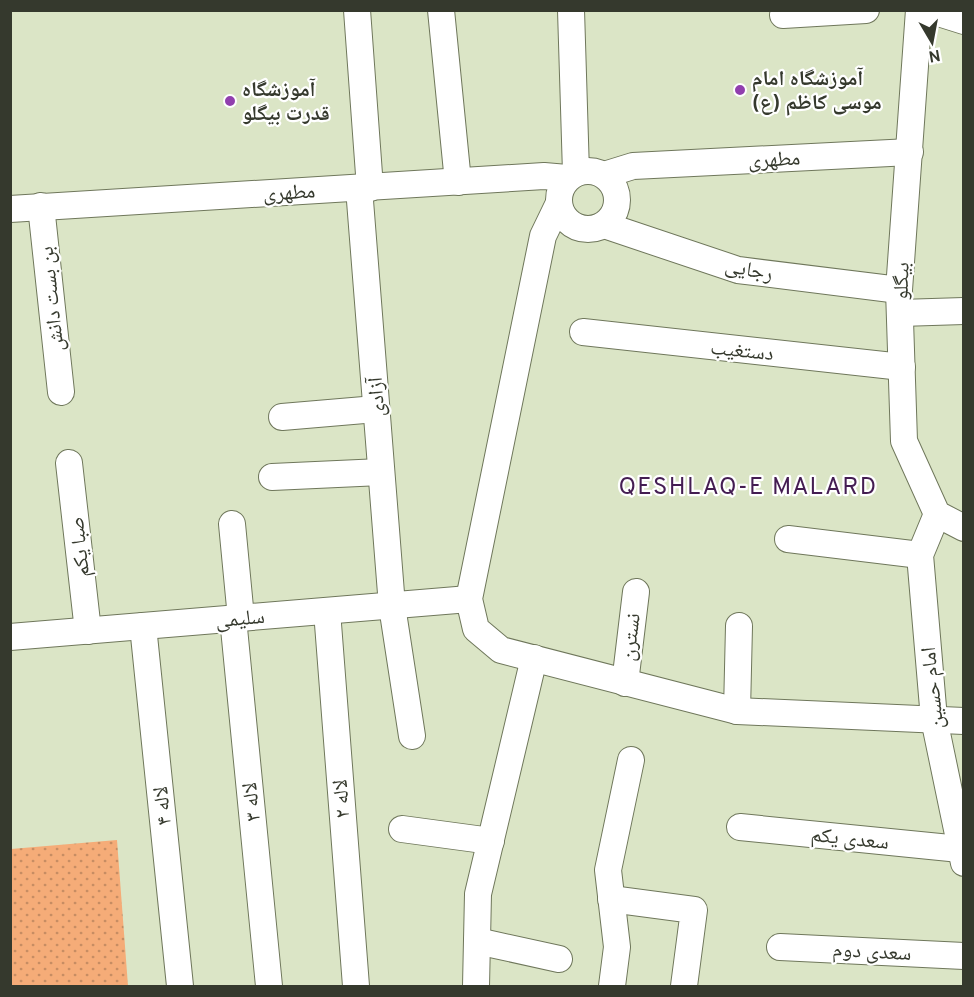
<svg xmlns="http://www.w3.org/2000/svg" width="974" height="997" viewBox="0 0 974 997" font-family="Overpass,'Noto Naskh Arabic',sans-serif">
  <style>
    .park { fill: url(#park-dots) }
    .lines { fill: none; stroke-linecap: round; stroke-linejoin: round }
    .minor-casing { stroke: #6f775b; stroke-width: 28 }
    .minor { stroke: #fff; stroke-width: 26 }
    .poi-dot { fill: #913fae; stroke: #fff; stroke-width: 2 }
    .labels { text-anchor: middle; stroke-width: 4.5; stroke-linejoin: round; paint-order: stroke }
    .poi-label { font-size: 21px; font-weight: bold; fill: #35392d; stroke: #fff; text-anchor: start }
    .street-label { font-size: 21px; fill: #35392d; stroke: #fff }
    .quarter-label { font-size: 24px; letter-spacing: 1.5px; fill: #441d52; stroke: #fff }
  </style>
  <defs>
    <pattern id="park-dots" width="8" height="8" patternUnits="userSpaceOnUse" patternTransform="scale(1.5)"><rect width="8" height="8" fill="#f5ac78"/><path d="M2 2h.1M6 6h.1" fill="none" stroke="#c78d63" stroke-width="1.8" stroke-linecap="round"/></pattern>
  </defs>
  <rect width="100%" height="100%" fill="#dbe5c6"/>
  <!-- park -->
  <path class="park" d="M117,840L128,986H11V849Z"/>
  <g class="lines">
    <defs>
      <g id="minor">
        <path d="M357,10L370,188"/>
        <path d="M441,10L458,182"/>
        <path d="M571,10L576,173"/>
        <path d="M919,10L899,290L904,441L937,514L964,528"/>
        <path d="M929,10L964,21"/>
        <path d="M783,15L866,10"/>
        <circle cx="588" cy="200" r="29"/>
        <path d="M604,175L633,166L910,152"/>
        <path d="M359,188L392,606L412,736"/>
        <path d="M558,205L543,236L469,599L476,629L501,650L737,711L964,721"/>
        <path d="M41,206L61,392"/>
        <path d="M10,209L544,176L567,178"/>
        <path d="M604,225L738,270L899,290"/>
        <path d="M900,313L964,311"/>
        <path d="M583,332L902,367"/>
        <path d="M282,417L376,409"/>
        <path d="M69,463L88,631"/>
        <path d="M272,477L381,472"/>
        <path d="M937,514L920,555L934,719L964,863"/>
        <path d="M232,524L241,618"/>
        <path d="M788,539L920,555"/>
        <path d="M327,611L356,986"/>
        <path d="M233,618L269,986"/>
        <path d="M143,626L180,986"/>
        <path d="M10,637L469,599"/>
        <path d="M625,683L636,592"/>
        <path d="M737,711L739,626"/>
        <path d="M740,827L960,849"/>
        <path d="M402,829L491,841"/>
        <path d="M611,899L694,910L684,986"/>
        <path d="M477,941L559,959"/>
        <path d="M780,947L964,956"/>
        <path d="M476,986L478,894L534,658"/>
        <path d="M612,986L617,947L608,870L631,760"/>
      </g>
    </defs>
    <!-- minor casing -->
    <use href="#minor" class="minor-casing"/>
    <!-- minor -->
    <use href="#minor" class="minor"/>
  </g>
  <!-- markers -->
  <g class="poi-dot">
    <circle cx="740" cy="90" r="6"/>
    <circle cx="230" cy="101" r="6"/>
  </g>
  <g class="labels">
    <!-- poi labels -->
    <g class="poi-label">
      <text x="752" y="85">آموزشگاه امام<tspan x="752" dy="24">موسی کاظم (ع)</tspan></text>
      <text x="242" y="96">آموزشگاه<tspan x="242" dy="24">قدرت بیگلو</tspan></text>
    </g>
    <!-- street labels -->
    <g class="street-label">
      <text transform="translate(774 159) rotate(-3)" y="7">مطهری</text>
      <text transform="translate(289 192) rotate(-3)" y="7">مطهری</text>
      <text transform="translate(749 269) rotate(11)" y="7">رجایی</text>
      <text transform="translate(901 281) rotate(-88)" y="7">بیگلو</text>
      <text transform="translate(51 299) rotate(-96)" y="7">بن بست دانش</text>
      <text transform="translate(742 350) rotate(6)" y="7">دستغیب</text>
      <text transform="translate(376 397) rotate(-94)" y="7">آزادی</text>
      <text transform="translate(79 547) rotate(-96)" y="7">صبا یکم</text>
      <text transform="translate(240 618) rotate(-5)" y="7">سلیمی</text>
      <text transform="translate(630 637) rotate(-83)" y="7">نسترن</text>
      <text transform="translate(932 688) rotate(-96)" y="7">امام حسین</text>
      <text transform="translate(341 799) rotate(-94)" y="7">لاله ۲</text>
      <text transform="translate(251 802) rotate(-96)" y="7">لاله ۳</text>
      <text transform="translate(162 806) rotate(-96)" y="7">لاله ۴</text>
      <text transform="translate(850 838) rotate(6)" y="7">سعدی یکم</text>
      <text transform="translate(872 951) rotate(3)" y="7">سعدی دوم</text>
    </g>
    <!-- quarter labels -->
    <g class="quarter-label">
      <text x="748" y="494">QESHLAQ-E MALARD</text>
    </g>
  </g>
  <!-- border -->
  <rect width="974" height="997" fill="none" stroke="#35392d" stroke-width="24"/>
  <!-- north arrow -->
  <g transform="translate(932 42) rotate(170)" stroke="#ffffff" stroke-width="4.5" paint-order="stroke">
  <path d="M0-4.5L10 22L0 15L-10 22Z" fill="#35392d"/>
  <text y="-9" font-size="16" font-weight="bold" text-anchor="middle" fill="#35392d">N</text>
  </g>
</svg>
